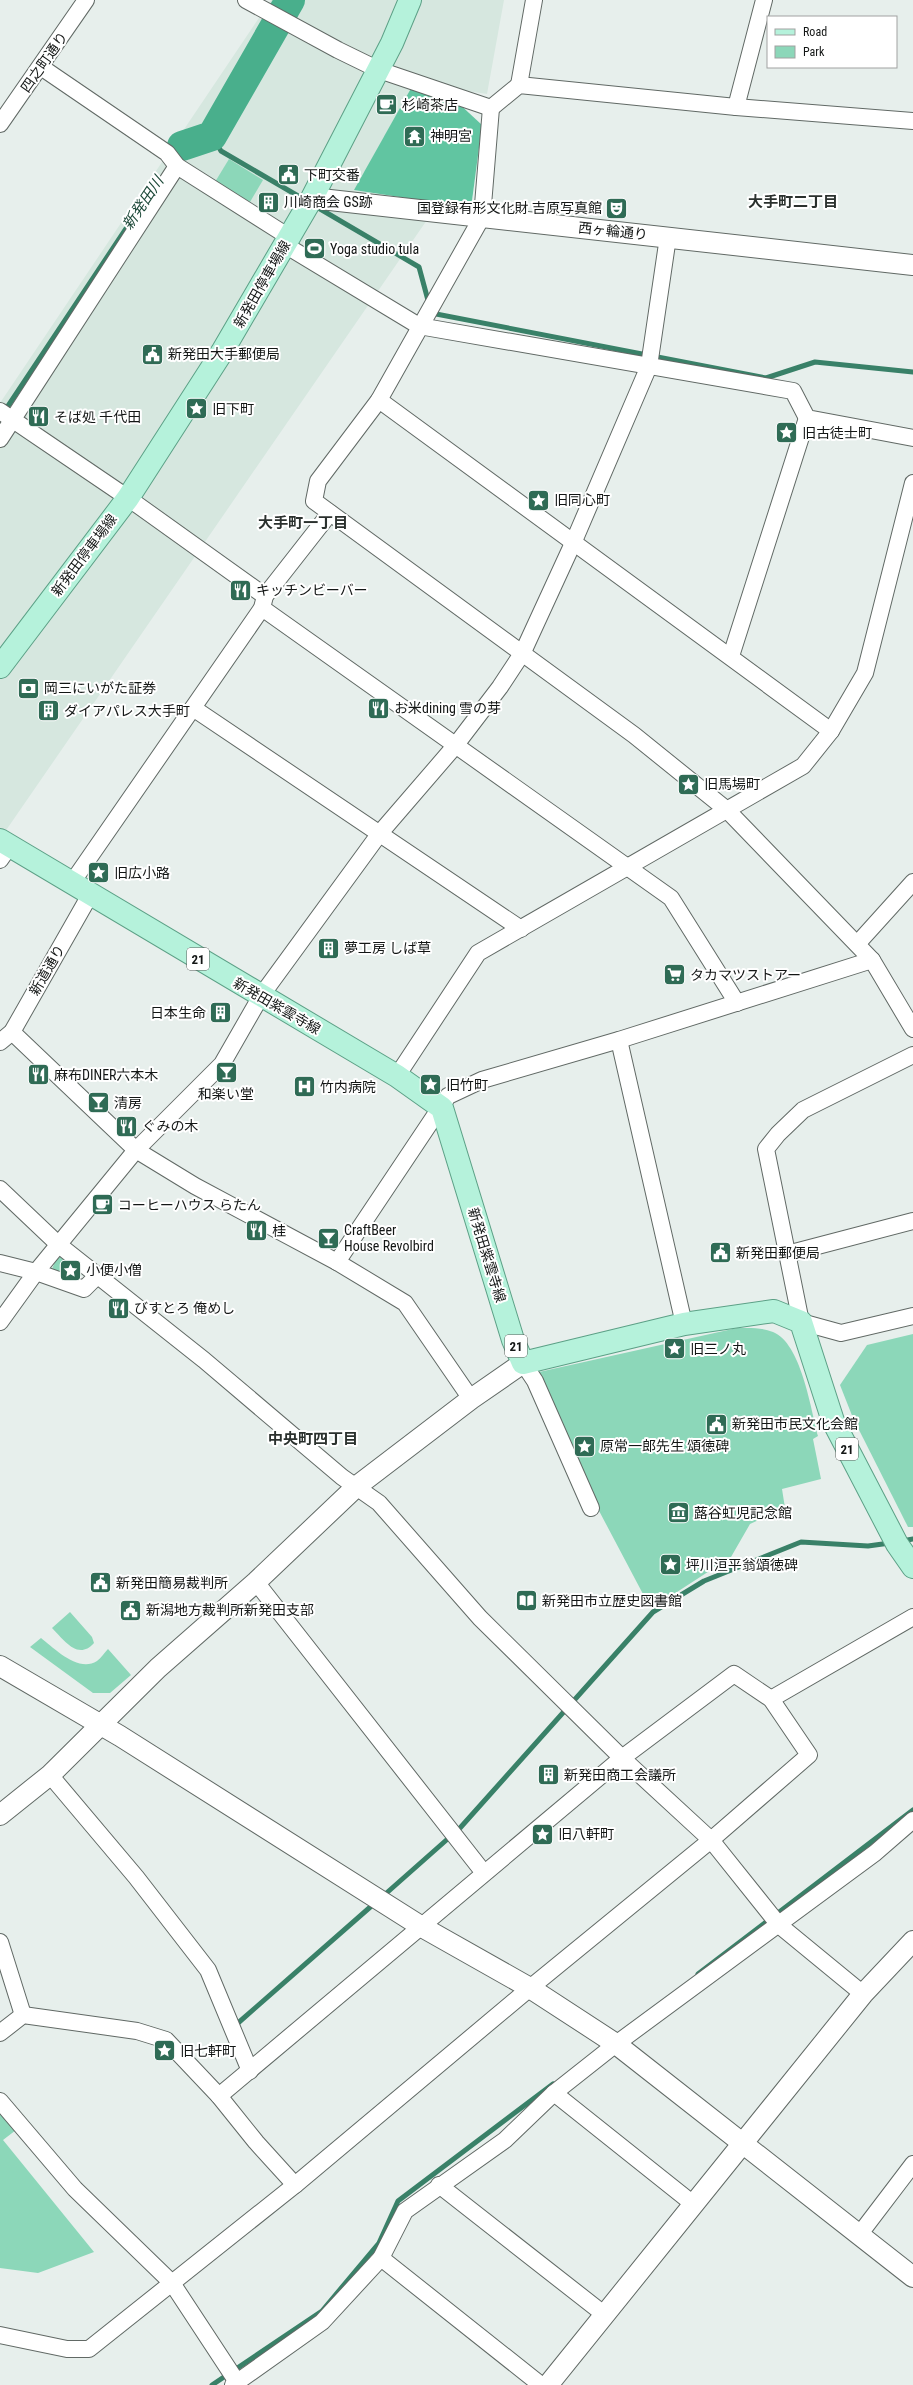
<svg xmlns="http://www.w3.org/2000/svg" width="913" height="2385" viewBox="0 0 913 2385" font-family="'Roboto Condensed','Noto Sans JP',sans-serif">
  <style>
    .built { fill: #d6e7df }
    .green { fill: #8cd7b9 }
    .forest { fill: #61c5a1 }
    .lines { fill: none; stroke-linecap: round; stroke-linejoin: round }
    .stream { stroke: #398168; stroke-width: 5 }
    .river { stroke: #49af8c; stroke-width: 30 }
    .minor-casing { stroke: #616965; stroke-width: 18 }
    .tertiary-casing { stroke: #616965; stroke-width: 22 }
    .primary-casing { stroke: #5ca086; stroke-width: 24 }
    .minor { stroke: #fff; stroke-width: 16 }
    .tertiary { stroke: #fff; stroke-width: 20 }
    .primary { stroke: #b5f2db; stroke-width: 22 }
    .labels { text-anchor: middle; stroke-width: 4; stroke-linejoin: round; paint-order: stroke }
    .shield { fill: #fff; stroke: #5a5c5b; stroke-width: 1 }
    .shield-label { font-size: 13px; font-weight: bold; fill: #131615 }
    .street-label { font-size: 14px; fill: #131615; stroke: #fff }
    .poi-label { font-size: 14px; fill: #131615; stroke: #fff; text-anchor: start }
    .neighbourhood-label { font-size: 15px; font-weight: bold; fill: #2b312e; stroke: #fff }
    .water-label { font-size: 15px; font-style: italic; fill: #1d4939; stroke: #fff }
  </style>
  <rect width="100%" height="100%" fill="#e7efec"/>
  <!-- built -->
  <path class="built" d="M271,0H504L487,94L414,83L355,190L438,204L0,839V403Z"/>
  <!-- green -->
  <g class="green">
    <path d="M229,159L263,180L250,202L215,182Z"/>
    <path d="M59,1252L82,1275L72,1279L52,1269Z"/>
    <path d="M737,1328C749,1328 761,1327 773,1332C801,1343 811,1409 818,1436L813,1439L821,1479L782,1489L785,1508L750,1524L731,1557L660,1603L643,1594L597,1507L539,1372Z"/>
    <path d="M913,1334V1527H908L853,1418L840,1385L867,1345Z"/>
    <path d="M70,1612L92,1637L94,1643C78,1661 64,1640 52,1628Z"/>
    <path d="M41,1638C54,1648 78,1673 97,1661C101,1658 104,1653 108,1649L131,1675L110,1693H93L30,1647Z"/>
    <path d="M0,2113L16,2130L3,2140L94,2252L38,2273L0,2268Z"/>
  </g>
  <!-- forest -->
  <path class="forest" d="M414,83L455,100L482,125L471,208L354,190Z"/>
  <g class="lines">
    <!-- stream -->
    <g class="stream">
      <path d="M212,136L221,151L305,200"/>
      <path d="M174,158L182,146"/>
      <path d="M315,206L419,267L429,304"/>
      <path d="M431,313L766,378L815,362L913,372"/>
      <path d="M4,412L151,191"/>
      <path d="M902,1541L913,1539"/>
      <path d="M382,1897L460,1828L653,1612L704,1581L801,1542L868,1546L890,1543"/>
      <path d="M698,1974L913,1810"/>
      <path d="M238,2023L376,1902"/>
      <path d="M212,2385L322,2311L379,2243L398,2201L553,2084"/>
    </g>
    <!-- river -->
    <path class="river" d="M182,146L212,136L290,0"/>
    <defs>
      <g id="minor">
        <path d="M246,0L338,50L379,70L491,108L519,85L736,107L913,121"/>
        <path d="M41,67L167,153L177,166L289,237"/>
        <path d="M519,85L534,0"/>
        <path d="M736,107L764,0"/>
        <path d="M491,108L482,217L379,400L318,481L314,501L634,735L727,810L872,960L913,1029"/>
        <path d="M0,124L86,0"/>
        <path d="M285,245L419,326L793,391L807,418L913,438"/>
        <path d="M379,400L831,731"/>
        <path d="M0,411L128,498L265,596"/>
        <path d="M0,439L177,166"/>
        <path d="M262,608L671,898L737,1003"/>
        <path d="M731,656L807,418"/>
        <path d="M193,708L521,929"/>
        <path d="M0,860L9,847"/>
        <path d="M71,884L262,608L265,596L330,513"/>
        <path d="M858,943L913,882"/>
        <path d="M12,1032L136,1150L195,1186L337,1262L405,1303L471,1399"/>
        <path d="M619,1040L684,1324"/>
        <path d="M0,1042L12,1032L90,895"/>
        <path d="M913,1055L803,1110L778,1134L766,1149L801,1322L841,1333L913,1316"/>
        <path d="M397,1076L478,953L803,766L831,731L865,673L913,483"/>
        <path d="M0,1189L59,1245L204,1360L342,1477L379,1503L480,1618L622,1758L711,1840L779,1925L863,1994"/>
        <path d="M787,1254L913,1221"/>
        <path d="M337,1262L448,1096L482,1080L619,1040L872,960"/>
        <path d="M0,1263L36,1272L84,1289L98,1275"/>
        <path d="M0,1322L36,1272L136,1150L222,1064L261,996L380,833L455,746L500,687L523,652L574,541L649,366L668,237"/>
        <path d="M523,1363L535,1381L591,1508"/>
        <path d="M256,1582L484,1873"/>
        <path d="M771,1699L913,1617"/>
        <path d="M50,1775L136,1877L208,1970L250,2071"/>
        <path d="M0,1942L23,2015"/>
        <path d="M0,2033L23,2015L137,2031L166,2040L219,2096L256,2142L295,2185"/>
        <path d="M554,2093L692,2203"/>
        <path d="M0,2101L75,2189L172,2283L239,2385"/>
        <path d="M439,2185L605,2315"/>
        <path d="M859,2235L913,2164"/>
        <path d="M381,2258L541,2385"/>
        <path d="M0,2335L67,2349H89L295,2185L530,1988L711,1840L809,1755L771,1699L734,1674L622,1758L219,2096"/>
        <path d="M233,2385L322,2322L381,2258L405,2211L505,2140L554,2093L616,2044L875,1853L913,1820"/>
      </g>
      <g id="tertiary">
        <path d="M312,198L913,265"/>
        <path d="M0,1666L120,1736L422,1927L530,1988L616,2044L913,2277"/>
        <path d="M0,1815L50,1775L158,1668L256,1582L357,1486L471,1399L523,1363"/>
        <path d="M548,2385L863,1994L913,1941"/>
      </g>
      <g id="primary">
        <path d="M0,667L128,498L222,352L312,198L392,43L410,0"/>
        <path d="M0,840L397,1076L442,1108L513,1340L523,1363L684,1324L774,1311L801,1322L833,1421L897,1544L913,1567"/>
      </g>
    </defs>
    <!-- minor casing -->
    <use href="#minor" class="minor-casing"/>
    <!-- tertiary casing -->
    <use href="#tertiary" class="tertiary-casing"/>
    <!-- primary casing -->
    <use href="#primary" class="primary-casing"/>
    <!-- minor -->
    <use href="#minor" class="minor"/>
    <!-- tertiary -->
    <use href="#tertiary" class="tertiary"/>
    <!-- primary -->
    <use href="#primary" class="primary"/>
  </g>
  <!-- icons -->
  <defs>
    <symbol id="cafe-square" viewBox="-11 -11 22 22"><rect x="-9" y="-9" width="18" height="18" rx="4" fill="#2f6b55" stroke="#fff"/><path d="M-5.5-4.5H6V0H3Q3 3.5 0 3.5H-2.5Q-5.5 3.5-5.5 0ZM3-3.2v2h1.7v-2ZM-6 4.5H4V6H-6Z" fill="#fff"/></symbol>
    <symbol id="temple-square" viewBox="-11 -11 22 22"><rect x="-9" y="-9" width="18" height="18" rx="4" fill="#2f6b55" stroke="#fff"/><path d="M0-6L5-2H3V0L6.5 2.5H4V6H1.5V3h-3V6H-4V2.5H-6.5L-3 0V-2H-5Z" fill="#fff"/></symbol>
    <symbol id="civic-square" viewBox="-11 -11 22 22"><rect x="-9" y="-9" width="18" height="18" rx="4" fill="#2f6b55" stroke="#fff"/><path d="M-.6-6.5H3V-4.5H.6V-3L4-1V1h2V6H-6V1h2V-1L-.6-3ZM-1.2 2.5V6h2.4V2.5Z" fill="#fff"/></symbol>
    <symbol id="building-square" viewBox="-11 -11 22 22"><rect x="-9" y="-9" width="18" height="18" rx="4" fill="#2f6b55" stroke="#fff"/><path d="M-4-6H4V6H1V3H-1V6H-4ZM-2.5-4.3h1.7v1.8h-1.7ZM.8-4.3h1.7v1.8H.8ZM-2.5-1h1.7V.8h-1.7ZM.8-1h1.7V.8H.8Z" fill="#fff"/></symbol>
    <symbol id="theatre-square" viewBox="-11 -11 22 22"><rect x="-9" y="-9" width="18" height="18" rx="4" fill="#2f6b55" stroke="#fff"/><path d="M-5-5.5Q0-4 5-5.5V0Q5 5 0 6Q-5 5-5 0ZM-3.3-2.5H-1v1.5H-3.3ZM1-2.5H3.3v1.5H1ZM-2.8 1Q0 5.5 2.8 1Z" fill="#fff"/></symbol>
    <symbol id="stadium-square" viewBox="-11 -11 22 22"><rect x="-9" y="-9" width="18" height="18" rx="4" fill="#2f6b55" stroke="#fff"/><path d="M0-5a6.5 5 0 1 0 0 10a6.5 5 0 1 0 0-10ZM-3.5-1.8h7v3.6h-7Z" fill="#fff"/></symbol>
    <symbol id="sight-square" viewBox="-11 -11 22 22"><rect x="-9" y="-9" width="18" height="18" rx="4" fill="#2f6b55" stroke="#fff"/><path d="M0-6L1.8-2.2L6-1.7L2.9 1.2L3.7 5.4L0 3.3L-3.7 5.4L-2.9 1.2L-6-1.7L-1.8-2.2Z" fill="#fff"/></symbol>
    <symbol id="restaurant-square" viewBox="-11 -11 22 22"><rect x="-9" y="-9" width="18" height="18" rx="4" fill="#2f6b55" stroke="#fff"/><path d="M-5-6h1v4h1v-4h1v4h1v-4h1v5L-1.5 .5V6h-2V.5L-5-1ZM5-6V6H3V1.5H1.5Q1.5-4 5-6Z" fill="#fff"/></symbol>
    <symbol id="bank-square" viewBox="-11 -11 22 22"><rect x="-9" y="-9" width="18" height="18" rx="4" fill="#2f6b55" stroke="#fff"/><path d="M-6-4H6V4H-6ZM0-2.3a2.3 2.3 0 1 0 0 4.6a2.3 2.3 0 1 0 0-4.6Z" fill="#fff"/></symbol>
    <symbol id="supermarket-square" viewBox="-11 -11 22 22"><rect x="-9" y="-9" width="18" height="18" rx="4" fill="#2f6b55" stroke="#fff"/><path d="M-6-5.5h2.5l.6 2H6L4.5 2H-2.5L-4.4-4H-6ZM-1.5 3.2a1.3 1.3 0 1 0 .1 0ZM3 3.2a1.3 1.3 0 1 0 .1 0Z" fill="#fff"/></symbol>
    <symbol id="bar-square" viewBox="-11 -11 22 22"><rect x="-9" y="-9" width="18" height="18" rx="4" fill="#2f6b55" stroke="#fff"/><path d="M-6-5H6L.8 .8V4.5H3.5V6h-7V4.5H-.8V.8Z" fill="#fff"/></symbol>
    <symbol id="hospital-square" viewBox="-11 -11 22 22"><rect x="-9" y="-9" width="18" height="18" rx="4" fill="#2f6b55" stroke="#fff"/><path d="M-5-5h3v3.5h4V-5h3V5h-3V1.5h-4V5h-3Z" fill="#fff"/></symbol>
    <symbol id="museum-square" viewBox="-11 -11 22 22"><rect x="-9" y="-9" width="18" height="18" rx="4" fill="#2f6b55" stroke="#fff"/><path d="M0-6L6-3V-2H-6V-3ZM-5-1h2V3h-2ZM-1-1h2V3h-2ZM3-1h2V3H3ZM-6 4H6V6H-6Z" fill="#fff"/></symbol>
    <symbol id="library-square" viewBox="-11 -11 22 22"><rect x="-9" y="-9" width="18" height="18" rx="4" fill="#2f6b55" stroke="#fff"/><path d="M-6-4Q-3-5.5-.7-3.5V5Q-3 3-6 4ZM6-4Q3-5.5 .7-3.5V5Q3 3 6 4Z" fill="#fff"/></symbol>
  </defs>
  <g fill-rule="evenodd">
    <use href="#cafe-square" x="374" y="92" width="25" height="25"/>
    <use href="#temple-square" x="402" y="124" width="25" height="25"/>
    <use href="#civic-square" x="276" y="162" width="25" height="25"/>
    <use href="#building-square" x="256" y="190" width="25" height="25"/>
    <use href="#theatre-square" x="604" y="196" width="25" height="25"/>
    <use href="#stadium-square" x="302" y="236" width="25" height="25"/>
    <use href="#civic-square" x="140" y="342" width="25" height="25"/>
    <use href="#sight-square" x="184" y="396" width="25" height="25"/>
    <use href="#restaurant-square" x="26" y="404" width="25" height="25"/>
    <use href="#sight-square" x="774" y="420" width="25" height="25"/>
    <use href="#sight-square" x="526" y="488" width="25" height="25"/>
    <use href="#restaurant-square" x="228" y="578" width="25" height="25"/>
    <use href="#bank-square" x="16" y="676" width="25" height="25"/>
    <use href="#restaurant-square" x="366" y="696" width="25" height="25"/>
    <use href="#building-square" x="36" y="698" width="25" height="25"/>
    <use href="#sight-square" x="676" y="772" width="25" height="25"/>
    <use href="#sight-square" x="86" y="860" width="25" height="25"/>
    <use href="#building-square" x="316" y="936" width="25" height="25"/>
    <use href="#supermarket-square" x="662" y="962" width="25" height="25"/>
    <use href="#building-square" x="208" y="1000" width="25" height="25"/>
    <use href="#bar-square" x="214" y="1060" width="25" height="25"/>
    <use href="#restaurant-square" x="26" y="1062" width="25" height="25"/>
    <use href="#sight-square" x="418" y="1072" width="25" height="25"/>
    <use href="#hospital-square" x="292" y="1074" width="25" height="25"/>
    <use href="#bar-square" x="86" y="1090" width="25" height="25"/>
    <use href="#restaurant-square" x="114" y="1114" width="25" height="25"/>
    <use href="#cafe-square" x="90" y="1192" width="25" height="25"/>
    <use href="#restaurant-square" x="244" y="1218" width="25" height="25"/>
    <use href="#bar-square" x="316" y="1226" width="25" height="25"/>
    <use href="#civic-square" x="708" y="1240" width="25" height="25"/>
    <use href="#sight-square" x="58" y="1258" width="25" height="25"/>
    <use href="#restaurant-square" x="106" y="1296" width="25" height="25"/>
    <use href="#sight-square" x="662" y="1336" width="25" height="25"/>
    <use href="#civic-square" x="704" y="1412" width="25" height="25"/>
    <use href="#sight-square" x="572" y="1434" width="25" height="25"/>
    <use href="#museum-square" x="666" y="1500" width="25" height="25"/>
    <use href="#sight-square" x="658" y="1552" width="25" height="25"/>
    <use href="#civic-square" x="88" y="1570" width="25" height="25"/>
    <use href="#library-square" x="514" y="1588" width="25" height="25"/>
    <use href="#civic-square" x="118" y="1598" width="25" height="25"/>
    <use href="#building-square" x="536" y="1762" width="25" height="25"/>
    <use href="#sight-square" x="530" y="1822" width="25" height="25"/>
    <use href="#sight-square" x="152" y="2038" width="25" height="25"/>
  </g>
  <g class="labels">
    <!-- shield labels -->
    <g class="shield">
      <rect x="187" y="948" width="22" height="22" rx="3"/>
      <rect x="505" y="1335" width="22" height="22" rx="3"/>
      <rect x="836" y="1438" width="22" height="22" rx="3"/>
    </g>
    <g class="shield-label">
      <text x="198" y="964">21</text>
      <text x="516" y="1351">21</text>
      <text x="847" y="1454">21</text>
    </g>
    <!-- street labels -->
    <g class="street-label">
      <text transform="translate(44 62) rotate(-55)" y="5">四之町通り</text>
      <text transform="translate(613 231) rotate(6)" y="5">西ヶ輪通り</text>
      <text transform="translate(262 284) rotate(-60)" y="5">新発田停車場線</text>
      <text transform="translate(84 555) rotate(-53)" y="5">新発田停車場線</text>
      <text transform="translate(47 970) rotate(-60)" y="5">新道通り</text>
      <text transform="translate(277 1006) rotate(30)" y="5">新発田紫雲寺線</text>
      <text transform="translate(487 1255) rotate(73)" y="5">新発田紫雲寺線</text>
    </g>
    <!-- poi labels -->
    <g class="poi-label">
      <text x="402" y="110">杉崎茶店</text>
      <text x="430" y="141">神明宮</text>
      <text x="304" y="180">下町交番</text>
      <text x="284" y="207">川崎商会 GS跡</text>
      <text x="602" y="213" text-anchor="end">国登録有形文化財 吉原写真館</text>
      <text x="330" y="254">Yoga studio tula</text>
      <text x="168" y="359">新発田大手郵便局</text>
      <text x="212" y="414">旧下町</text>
      <text x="54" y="422">そば処 千代田</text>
      <text x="802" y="438">旧古徒士町</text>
      <text x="554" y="505">旧同心町</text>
      <text x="256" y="595">キッチンビーバー</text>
      <text x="44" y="693">岡三にいがた証券</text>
      <text x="394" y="713">お米dining 雪の芽</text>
      <text x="64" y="716">ダイアパレス大手町</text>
      <text x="704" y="789">旧馬場町</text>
      <text x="114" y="878">旧広小路</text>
      <text x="344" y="953">夢工房 しば草</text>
      <text x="690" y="980">タカマツストアー</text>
      <text x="206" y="1018" text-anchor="end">日本生命</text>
      <text x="54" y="1080">麻布DINER六本木</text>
      <text x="446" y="1090">旧竹町</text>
      <text x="320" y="1092">竹内病院</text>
      <text x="226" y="1099" text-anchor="middle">和楽い堂</text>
      <text x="114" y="1108">清房</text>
      <text x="142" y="1131">ぐみの木</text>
      <text x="118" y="1210">コーヒーハウス らたん</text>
      <text x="344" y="1235">CraftBeer<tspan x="344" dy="16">House Revolbird</tspan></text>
      <text x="272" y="1236">桂</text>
      <text x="736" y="1258">新発田郵便局</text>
      <text x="86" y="1275">小便小僧</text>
      <text x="134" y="1313">びすとろ 俺めし</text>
      <text x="690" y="1354">旧三ノ丸</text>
      <text x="732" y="1429">新発田市民文化会館</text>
      <text x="600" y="1451">原常一郎先生 頌徳碑</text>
      <text x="694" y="1518">蕗谷虹児記念館</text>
      <text x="686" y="1570">坪川洹平翁頌徳碑</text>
      <text x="116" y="1588">新発田簡易裁判所</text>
      <text x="542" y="1606">新発田市立歴史図書館</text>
      <text x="146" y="1615">新潟地方裁判所新発田支部</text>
      <text x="564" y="1780">新発田商工会議所</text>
      <text x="558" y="1839">旧八軒町</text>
      <text x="180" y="2056">旧七軒町</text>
    </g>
    <!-- neighbourhood labels -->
    <g class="neighbourhood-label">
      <text x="793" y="207">大手町二丁目</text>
      <text x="303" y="528">大手町一丁目</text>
      <text x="313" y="1444">中央町四丁目</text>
    </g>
    <!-- water labels -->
    <g class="water-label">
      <text transform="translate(143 203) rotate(-56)" y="5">新発田川</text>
    </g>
  </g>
  <!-- legend -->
  <rect x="767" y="16" width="130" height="52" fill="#ffffff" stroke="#a1a2a1"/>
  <rect x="775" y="29" width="20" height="6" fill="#b5f2db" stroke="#a1a2a1"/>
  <text x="803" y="36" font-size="12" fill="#131615">Road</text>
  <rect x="775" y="46" width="20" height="12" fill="#8cd7b9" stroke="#a1a2a1"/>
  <text x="803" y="56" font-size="12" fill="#131615">Park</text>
</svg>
